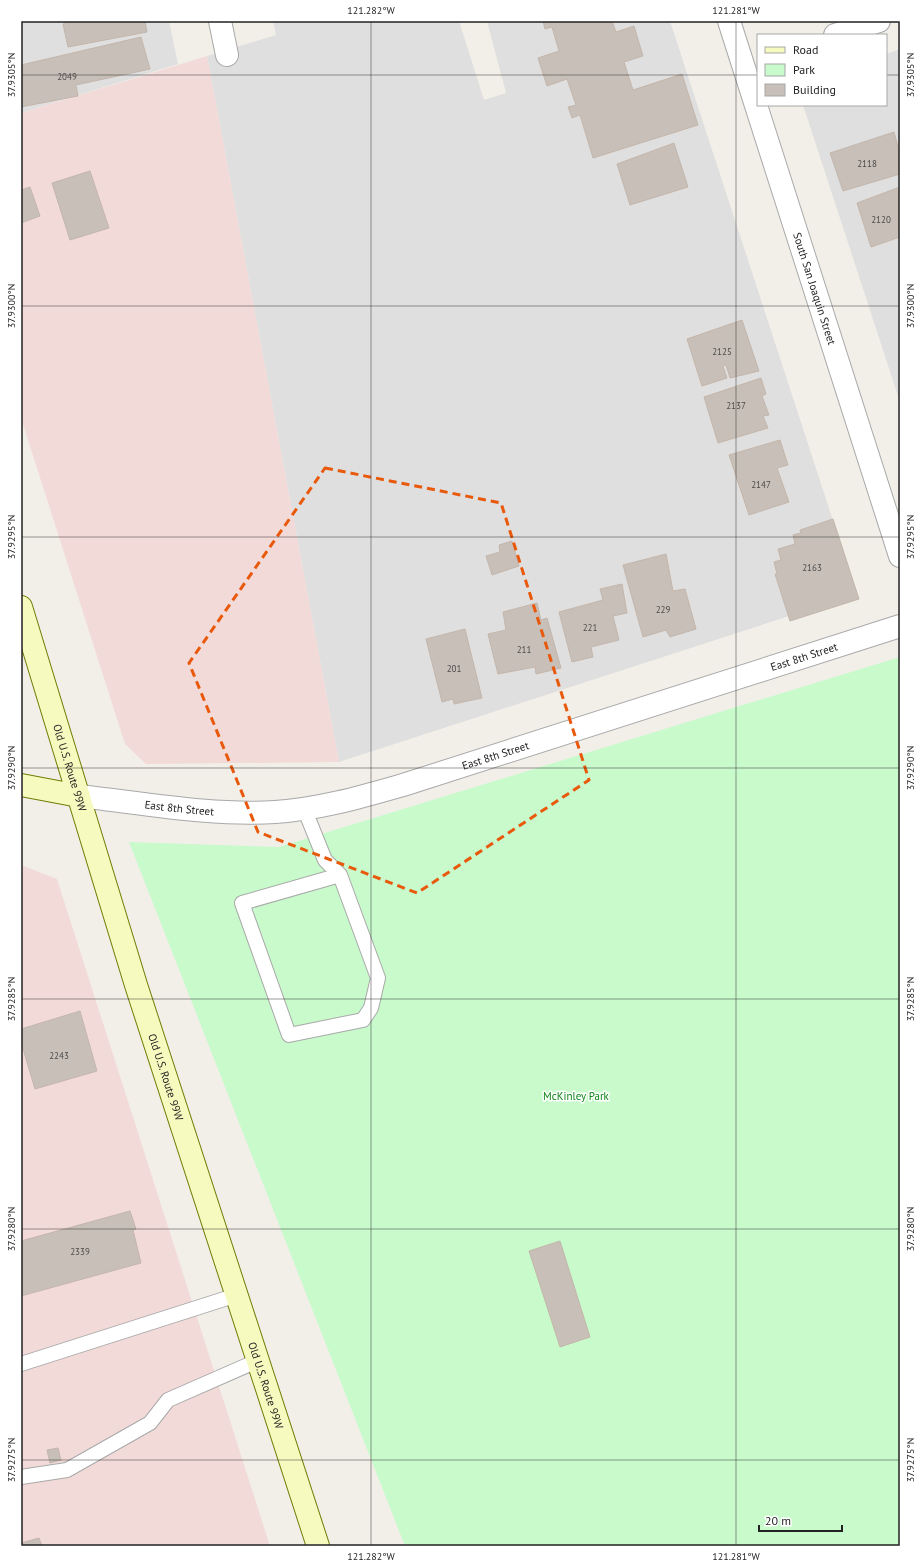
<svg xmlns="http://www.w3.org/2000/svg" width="921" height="1567" viewBox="0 0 921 1567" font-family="'PT Sans',sans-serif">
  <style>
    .residential { fill: #e0dfdf }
    .commercial { fill: #f2dad9 }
    .park { fill: #c8facc }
    .building { fill: #c7bfb8; stroke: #c4b6ab }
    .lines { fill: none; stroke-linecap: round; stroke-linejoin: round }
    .lane-casing { stroke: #a9a9a9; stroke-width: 16 }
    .street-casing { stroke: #a9a9a9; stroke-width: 24 }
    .secondary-casing { stroke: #707d05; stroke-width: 24 }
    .lane { stroke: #fff; stroke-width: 14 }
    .street { stroke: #fff; stroke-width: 22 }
    .secondary { stroke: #f7fabf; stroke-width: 22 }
    .marked { fill: none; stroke: #e8590c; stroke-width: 3; stroke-dasharray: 8 5; stroke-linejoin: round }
    .ticks { fill: none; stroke: #222; stroke-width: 1; stroke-opacity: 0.45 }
    .labels { text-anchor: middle; stroke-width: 3; stroke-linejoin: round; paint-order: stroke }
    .number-label { font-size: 9px; fill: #4b4948 }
    .street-label { font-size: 11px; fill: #222; stroke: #fff }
    .park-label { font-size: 11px; fill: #0c8416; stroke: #fff }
    .neatline { fill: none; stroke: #222; stroke-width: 1.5 }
    .ticks-label { font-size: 10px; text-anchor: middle; fill: #222 }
  </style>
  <rect width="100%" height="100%" fill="#f2efe9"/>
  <!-- residential -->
  <g class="residential">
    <path d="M21,21H169L178,64L21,113Z"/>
    <path d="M273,21H459L484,100L506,93L487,21H670L857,594L339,762L207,56L276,35Z"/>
    <path d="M900,49V402L803,105H886V54Z"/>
  </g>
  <!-- commercial -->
  <g class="commercial">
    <path d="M207,56L339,762L146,764L125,744L21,418V113Z"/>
    <path d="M21,865L57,879L270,1546H21Z"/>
  </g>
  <!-- park -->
  <path class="park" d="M900,657V1546H405L129,842L279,847Z"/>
  <!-- building -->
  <g class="building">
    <path d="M68,21H145L147,32L68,47L63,24L68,22Z"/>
    <path d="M543,21H612L616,32L634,26L643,56L624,62L633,90L682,74L698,125L593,158L580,115L572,118L568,107L576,105L567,79L547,86L538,58L559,51L552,27L545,29Z"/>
    <path d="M141,37L150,69L76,85L78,96L21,107V65Z"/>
    <path d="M894,132L900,154V174L843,191L830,153Z"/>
    <path d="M674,143L688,187L630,205L617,164Z"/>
    <path d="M90,171L109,228L70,240L52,183Z"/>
    <path d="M30,187L40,216L21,223V190Z"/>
    <path d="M900,187V237L871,247L857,203Z"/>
    <path d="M742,320L759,371L730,378L726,365L723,366L727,378L702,386L687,339Z"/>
    <path d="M761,378L766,394L762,396L769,415L763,416L768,428L718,443L704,397Z"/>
    <path d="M780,440L788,465L777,468L789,502L749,515L729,455Z"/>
    <path d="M833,519L859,599L790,621L775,574H777L774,562L781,560L778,549L795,544L793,535L801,533L800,530Z"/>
    <path d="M512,541L519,566L492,575L486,556L500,552L499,545Z"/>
    <path d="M666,554L673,591L685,589L696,629L670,637L666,630L643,637L623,565Z"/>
    <path d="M622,584L627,613L613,616L619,640L591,647L593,657L572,662L559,612L603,600L600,589Z"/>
    <path d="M537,603L541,620L547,618L561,668L536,674L535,667L498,674L488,634L506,630L503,612Z"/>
    <path d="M465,629L482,698L454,704L453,699L442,702L426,639Z"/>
    <path d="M80,1011L97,1071L35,1089L21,1042V1029Z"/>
    <path d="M130,1211L136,1229L133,1230L141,1263L21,1296V1241Z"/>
    <path d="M560,1241L590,1337L560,1347L529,1251Z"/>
    <path d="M58,1448L61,1460L50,1463L47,1450Z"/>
    <path d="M39,1538L42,1546H21V1543Z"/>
  </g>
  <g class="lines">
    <defs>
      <g id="lane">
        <path d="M304,808L325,860L340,875L378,978L371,1008L363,1020L289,1035L242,903L340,875"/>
        <path d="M21,1364L237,1295"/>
        <path d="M21,1477L67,1470L150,1423L168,1400L257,1361"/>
      </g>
      <g id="street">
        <path d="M220,21L227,55"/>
        <path id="s1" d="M729,21L900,556"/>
        <path d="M835,35L879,21"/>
        <path id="s2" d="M79,796C143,803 211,816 275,812C320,809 361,797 403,785L900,626"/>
      </g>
      <g id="secondary">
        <path id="s3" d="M21,607L136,985L318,1546"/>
        <path d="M21,785L79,796"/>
      </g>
    </defs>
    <!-- lane casing -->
    <use href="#lane" class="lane-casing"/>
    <!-- street casing -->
    <use href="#street" class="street-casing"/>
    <!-- secondary casing -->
    <use href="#secondary" class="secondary-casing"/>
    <!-- lane -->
    <use href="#lane" class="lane"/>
    <!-- street -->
    <use href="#street" class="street"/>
    <!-- secondary -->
    <use href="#secondary" class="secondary"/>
  </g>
  <!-- marked area -->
  <path class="marked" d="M325,468L501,503L589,780L417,893L258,832L189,663Z"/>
  <!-- ticks -->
  <path class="ticks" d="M371,21V1546M736,21V1546M21,75H758M886,75H900M21,306H900M21,537H900M21,768H900M21,999H900M21,1229H900M21,1460H900"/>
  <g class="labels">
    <!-- number labels -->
    <g class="number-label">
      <text x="67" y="80">2049</text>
      <text x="867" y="167">2118</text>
      <text x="881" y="223">2120</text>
      <text x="722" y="355">2125</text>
      <text x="736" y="409">2137</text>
      <text x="761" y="488">2147</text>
      <text x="812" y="571">2163</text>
      <text x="663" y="613">229</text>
      <text x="590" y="631">221</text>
      <text x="524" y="653">211</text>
      <text x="454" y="672">201</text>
      <text x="59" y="1059">2243</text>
      <text x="80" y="1255">2339</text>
    </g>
    <!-- street labels -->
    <g class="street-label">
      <text dy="4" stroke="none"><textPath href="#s1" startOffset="281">South San Joaquin Street</textPath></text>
      <text dy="4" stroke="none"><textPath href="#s2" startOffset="749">East 8th Street</textPath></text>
      <text dy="4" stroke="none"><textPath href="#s2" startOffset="425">East 8th Street</textPath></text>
      <text dy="4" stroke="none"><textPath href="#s3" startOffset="168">Old U.S. Route 99W</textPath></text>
      <text dy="4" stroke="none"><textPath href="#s2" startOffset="101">East 8th Street</textPath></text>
      <text dy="4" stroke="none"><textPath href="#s3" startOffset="492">Old U.S. Route 99W</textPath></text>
      <text dy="4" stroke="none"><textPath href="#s3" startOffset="816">Old U.S. Route 99W</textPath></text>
    </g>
    <!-- park labels -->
    <g class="park-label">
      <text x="576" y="1100">McKinley Park</text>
    </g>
  </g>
  <!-- border -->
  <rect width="921" height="1567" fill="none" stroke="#ffffff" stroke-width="44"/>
  <!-- legend -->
  <rect x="757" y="34" width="130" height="72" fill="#ffffff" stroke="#a7a7a7"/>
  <rect x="765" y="47" width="20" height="6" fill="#f7fabf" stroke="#a7a7a7"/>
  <text x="793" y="54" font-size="12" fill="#222222">Road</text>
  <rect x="765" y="64" width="20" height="12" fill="#c8facc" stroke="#a7a7a7"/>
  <text x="793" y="74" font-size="12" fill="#222222">Park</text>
  <rect x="765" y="84" width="20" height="12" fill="#c7bfb8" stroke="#a7a7a7"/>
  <text x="793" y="94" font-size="12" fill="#222222">Building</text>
  <!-- scale -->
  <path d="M759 1525v6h83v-6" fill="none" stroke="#222222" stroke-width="2"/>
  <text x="765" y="1525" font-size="12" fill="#222222" stroke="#ffffff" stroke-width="3" paint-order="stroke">20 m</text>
  <rect x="22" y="22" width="877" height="1523" class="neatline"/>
  <g class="ticks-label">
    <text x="371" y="14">121.282°W</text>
    <text x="736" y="14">121.281°W</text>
    <text transform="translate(11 75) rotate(-90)" y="4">37.9305°N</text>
    <text transform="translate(910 75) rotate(-90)" y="4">37.9305°N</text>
    <text transform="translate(11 306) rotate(-90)" y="4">37.9300°N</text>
    <text transform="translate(910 306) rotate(-90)" y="4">37.9300°N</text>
    <text transform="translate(11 537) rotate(-90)" y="4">37.9295°N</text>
    <text transform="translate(910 537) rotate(-90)" y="4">37.9295°N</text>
    <text transform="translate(11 768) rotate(-90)" y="4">37.9290°N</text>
    <text transform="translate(910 768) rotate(-90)" y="4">37.9290°N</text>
    <text transform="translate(11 999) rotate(-90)" y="4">37.9285°N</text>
    <text transform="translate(910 999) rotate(-90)" y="4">37.9285°N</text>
    <text transform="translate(11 1229) rotate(-90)" y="4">37.9280°N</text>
    <text transform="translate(910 1229) rotate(-90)" y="4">37.9280°N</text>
    <text transform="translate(11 1460) rotate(-90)" y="4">37.9275°N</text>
    <text transform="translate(910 1460) rotate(-90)" y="4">37.9275°N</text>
    <text x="371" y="1560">121.282°W</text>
    <text x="736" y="1560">121.281°W</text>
  </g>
</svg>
